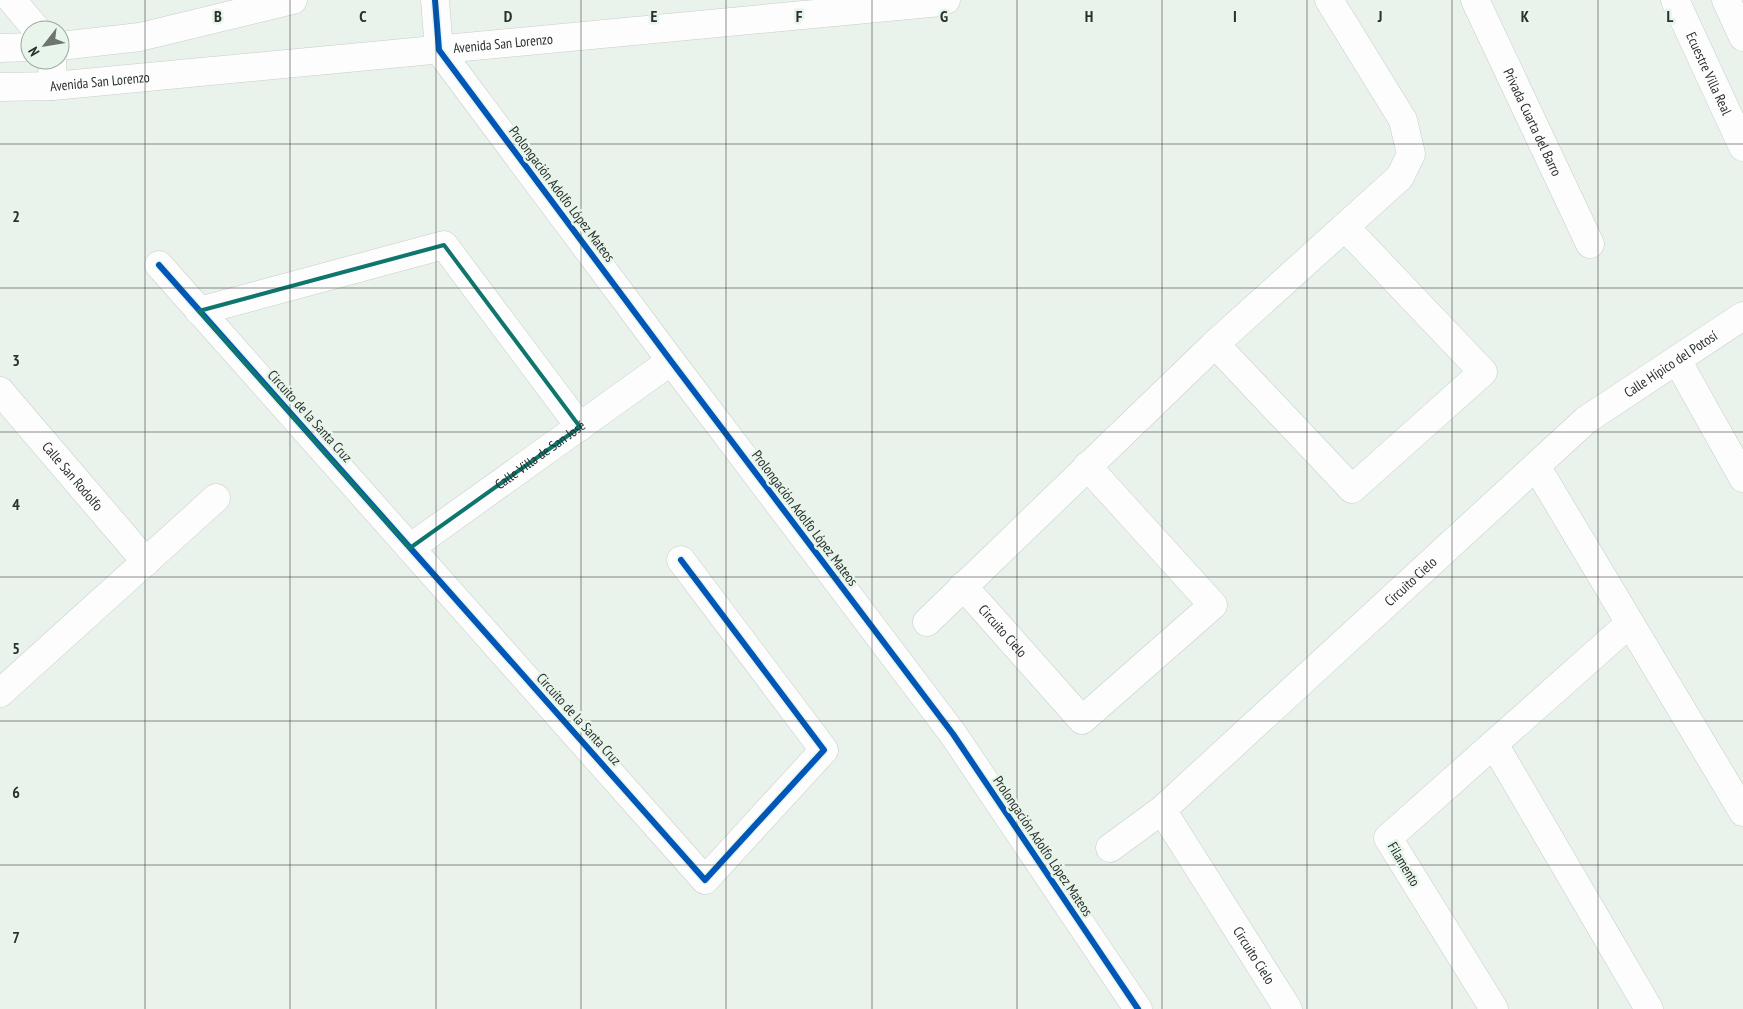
<svg xmlns="http://www.w3.org/2000/svg" width="1743" height="1009" viewBox="0 0 1743 1009" font-family="'PT Sans Narrow',sans-serif">
  <style>
    .lines { fill: none; stroke-linecap: round; stroke-linejoin: round }
    .minor-casing { stroke: #c7cec9; stroke-width: 29 }
    .tertiary-casing { stroke: #c7cec9; stroke-width: 29 }
    .minor { stroke: #fcfdfc; stroke-width: 28 }
    .tertiary { stroke: #fcfdfc; stroke-width: 28 }
    .cycleway-casing { stroke: #e7f5eb; stroke-width: 9 }
    .cycleway { stroke: #0057b8; stroke-width: 6 }
    .marked { fill: none; stroke: #0f766e; stroke-width: 4; stroke-linejoin: round }
    .grid { fill: none; stroke: #2b302d; stroke-width: 1; stroke-opacity: 0.55 }
    .labels { text-anchor: middle; stroke-width: 5; stroke-linejoin: round; paint-order: stroke }
    .street-label { font-size: 14px; fill: #2b302d; stroke: #e7f5eb }
    .grid-label { font-size: 16px; text-anchor: middle; font-weight: bold; fill: #2b302d; stroke: #e7f5eb; stroke-width: 5; stroke-linejoin: round; paint-order: stroke }
  </style>
  <rect width="100%" height="100%" fill="#eaf2ec"/>
  <g class="lines">
    <defs>
      <g id="minor">
        <path d="M12,0L37,30"/>
        <path id="s1" d="M1475,0L1590,244"/>
        <path id="s2" d="M1675,0L1743,147"/>
        <path d="M1726,0L1743,37"/>
        <path d="M439,50L671,361L953,734L1138,1009"/>
        <path d="M52,60L53,86"/>
        <path d="M159,265L705,880L824,750L681,560"/>
        <path d="M199,311L444,245L580,427"/>
        <path d="M1215,344L1352,489L1483,372L1345,227"/>
        <path d="M1677,360L1743,478"/>
        <path id="s3" d="M0,391L146,562"/>
        <path d="M1536,466L1743,812"/>
        <path id="s4" d="M410,548L671,361"/>
        <path id="s5" d="M963,586L1082,720L1213,605L1087,466"/>
        <path d="M927,622L1215,344L1400,177L1411,154L1403,120L1329,0"/>
        <path d="M0,693L216,498"/>
        <path d="M1494,744L1649,1009"/>
        <path id="s6" d="M1162,810L1288,1009"/>
        <path id="s7" d="M1110,848L1162,810L1586,420L1743,316"/>
        <path d="M1494,1009L1388,838L1630,623"/>
      </g>
      <g id="tertiary">
        <path d="M435,0L439,50"/>
        <path d="M60,46L140,37L293,0"/>
        <path d="M0,48L30,47"/>
        <path id="s8" d="M0,87L53,86L941,2L946,0"/>
      </g>
    </defs>
    <!-- minor casing -->
    <use href="#minor" class="minor-casing"/>
    <!-- tertiary casing -->
    <use href="#tertiary" class="tertiary-casing"/>
    <!-- minor -->
    <use href="#minor" class="minor"/>
    <!-- tertiary -->
    <use href="#tertiary" class="tertiary"/>
    <defs>
      <g id="cycleway">
        <path d="M435,0L439,50L671,361L953,734L1138,1009"/>
        <path d="M159,265L705,880L824,750L681,560"/>
      </g>
    </defs>
    <!-- cycleway casing -->
    <use href="#cycleway" class="cycleway-casing"/>
    <!-- cycleway -->
    <use href="#cycleway" class="cycleway"/>
  </g>
  <!-- marked area -->
  <path class="marked" d="M444,245L580,427L410,548L199,311Z"/>
  <!-- grid -->
  <path class="grid" d="M145,0V1009M290,0V1009M436,0V1009M581,0V1009M726,0V1009M872,0V1009M1017,0V1009M1162,0V1009M1307,0V1009M1452,0V1009M1598,0V1009M0,144H1743M0,288H1743M0,432H1743M0,577H1743M0,721H1743M0,865H1743"/>
  <g class="labels">
    <!-- street labels -->
    <g class="street-label">
      <text dy="5" stroke="none"><textPath href="#s8" startOffset="505">Avenida San Lorenzo</textPath></text>
      <text dy="5" stroke="none"><textPath href="#s2" startOffset="81">Ecuestre Villa Real</textPath></text>
      <text dy="5" stroke="none"><textPath href="#s8" startOffset="100">Avenida San Lorenzo</textPath></text>
      <text dy="5" stroke="none"><textPath href="#s1" startOffset="135">Privada Cuarta del Barro</textPath></text>
      <text transform="translate(562 194) rotate(53)" y="5">Prolongación Adolfo López Mateos</text>
      <text dy="5" stroke="none"><textPath href="#s7" startOffset="742">Calle Hípico del Potosí</textPath></text>
      <text transform="translate(310 416) rotate(48)" y="5">Circuito de la Santa Cruz</text>
      <text dy="5" stroke="none"><textPath href="#s4" startOffset="160">Calle Villa de San José</textPath></text>
      <text dy="5" stroke="none"><textPath href="#s3" startOffset="112">Calle San Rodolfo</textPath></text>
      <text transform="translate(805 518) rotate(53)" y="5">Prolongación Adolfo López Mateos</text>
      <text dy="5" stroke="none"><textPath href="#s7" startOffset="402">Circuito Cielo</textPath></text>
      <text dy="5" stroke="none"><textPath href="#s5" startOffset="60">Circuito Cielo</textPath></text>
      <text transform="translate(579 719) rotate(48)" y="5">Circuito de la Santa Cruz</text>
      <text transform="translate(1043 846) rotate(56)" y="5">Prolongación Adolfo López Mateos</text>
      <text transform="translate(1404 864) rotate(59)" y="5">Filamento</text>
      <text dy="5" stroke="none"><textPath href="#s6" startOffset="172">Circuito Cielo</textPath></text>
    </g>
  </g>
  <g class="grid-label">
    <text x="218" y="22">B</text>
    <text x="363" y="22">C</text>
    <text x="508" y="22">D</text>
    <text x="654" y="22">E</text>
    <text x="799" y="22">F</text>
    <text x="944" y="22">G</text>
    <text x="1089" y="22">H</text>
    <text x="1235" y="22">I</text>
    <text x="1380" y="22">J</text>
    <text x="1525" y="22">K</text>
    <text x="1670" y="22">L</text>
    <text x="16" y="222">2</text>
    <text x="16" y="366">3</text>
    <text x="16" y="510">4</text>
    <text x="16" y="654">5</text>
    <text x="16" y="798">6</text>
    <text x="16" y="943">7</text>
  </g>
  <!-- north arrow -->
  <g transform="translate(45 45) rotate(239)"><circle r="24" fill="#e7f5eb" stroke="#9ca69f"/>
  <path d="M0-4L9 19L0 12L-9 19Z" fill="#6e7470"/>
  <text y="-8" font-size="14" font-weight="bold" text-anchor="middle" fill="#2b302d">N</text>
  </g>
</svg>
